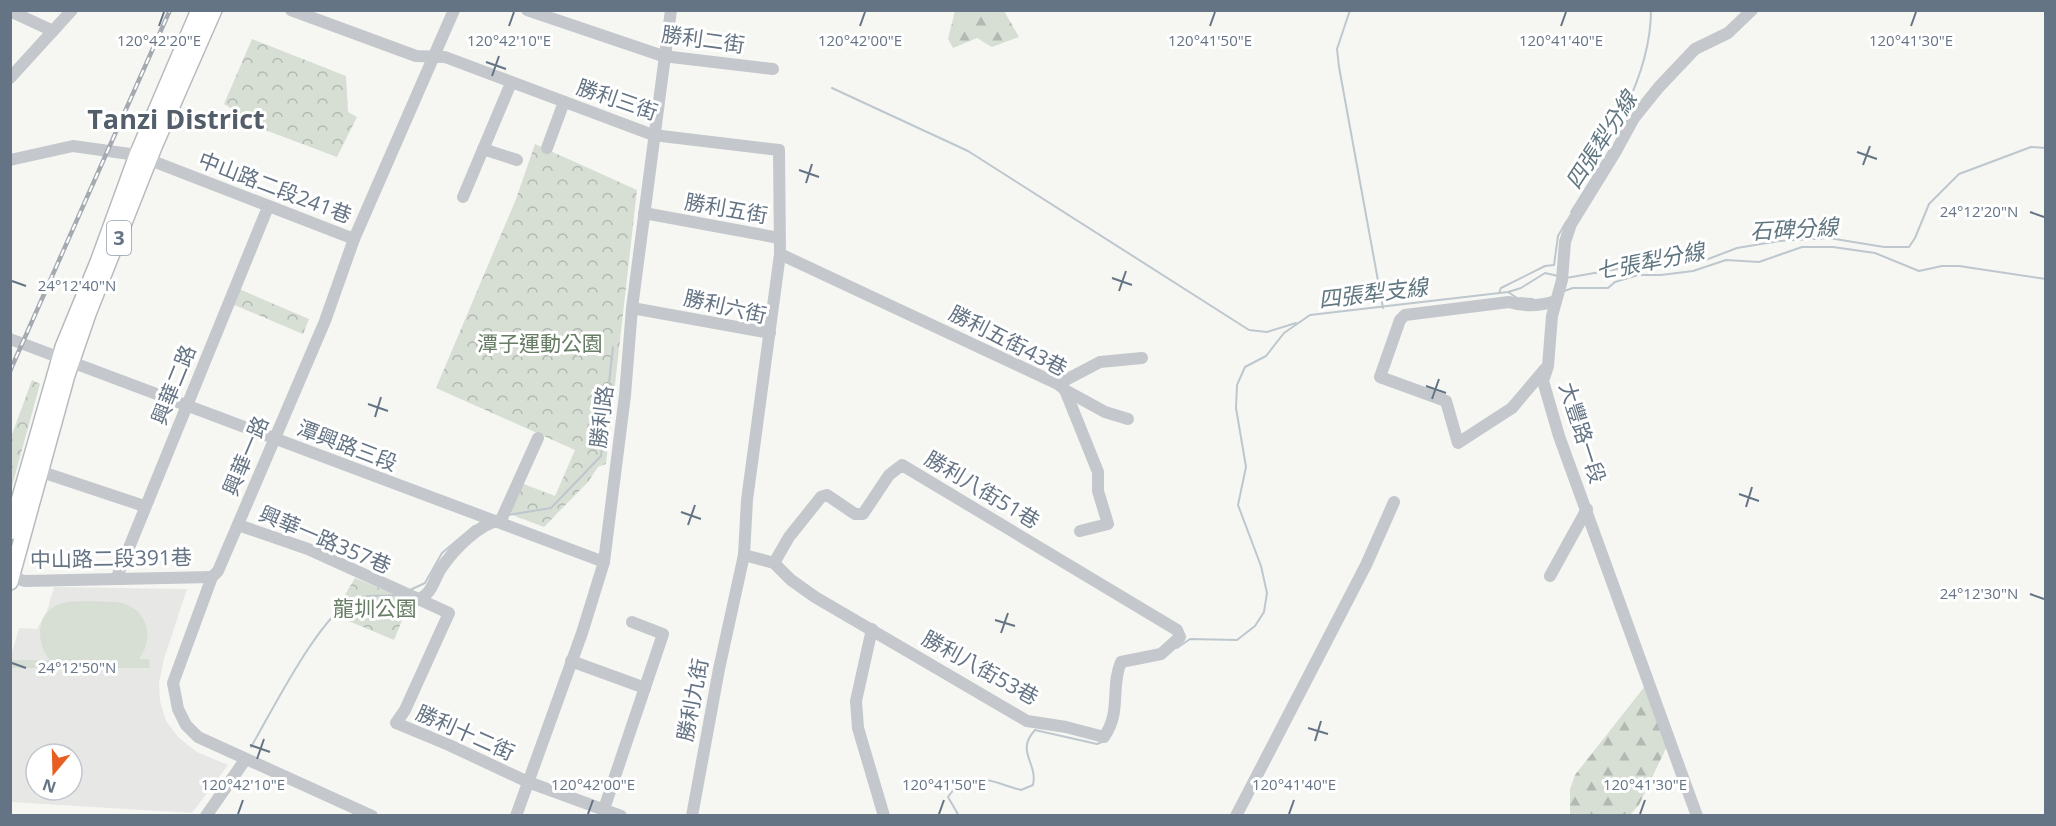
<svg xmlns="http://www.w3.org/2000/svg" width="2056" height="826" viewBox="0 0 2056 826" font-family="'Open Sans','Noto Sans TC',sans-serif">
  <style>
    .built { fill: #e7e8e6; fill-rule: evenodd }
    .green { fill: #d7ded4 }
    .forest { fill: url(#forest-firs) }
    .park { fill: url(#park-crowns) }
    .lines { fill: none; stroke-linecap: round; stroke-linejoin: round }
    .stream { stroke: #bdc7cd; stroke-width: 2 }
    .major-casing { stroke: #b7bbbf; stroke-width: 18 }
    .minor { stroke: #c4c7cb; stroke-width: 12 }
    .major { stroke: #fff; stroke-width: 15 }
    .rail-casing { stroke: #a4aab0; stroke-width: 4.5 }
    .rail { stroke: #fff; stroke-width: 2; stroke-dasharray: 7; stroke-linecap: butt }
    .ticks { fill: none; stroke: #657485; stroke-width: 2 }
    .labels { text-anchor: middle; stroke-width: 6; stroke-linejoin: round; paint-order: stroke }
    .shield { fill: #fff; stroke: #939eaa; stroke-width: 1.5 }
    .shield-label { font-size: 20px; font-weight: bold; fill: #657485 }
    .street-label { font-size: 21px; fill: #657485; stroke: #fff }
    .park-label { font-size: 21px; fill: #677c64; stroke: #fff }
    .water-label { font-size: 22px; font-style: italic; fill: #607681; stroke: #fff }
    .district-label { font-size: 27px; font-weight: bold; fill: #535e6a; stroke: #fff }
    .ticks-label { font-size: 15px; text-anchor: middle; fill: #657485; stroke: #fff; stroke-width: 6; stroke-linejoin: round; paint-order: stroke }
  </style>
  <defs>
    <pattern id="forest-firs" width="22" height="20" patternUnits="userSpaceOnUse" patternTransform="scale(1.5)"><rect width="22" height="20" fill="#d7ded4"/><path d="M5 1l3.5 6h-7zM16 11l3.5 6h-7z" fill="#b2b9b2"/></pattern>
    <pattern id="park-crowns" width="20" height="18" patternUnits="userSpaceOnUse" patternTransform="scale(1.5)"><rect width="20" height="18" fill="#d7ded4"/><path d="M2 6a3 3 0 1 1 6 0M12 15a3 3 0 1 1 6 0" fill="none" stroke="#b2b9b2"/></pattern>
  </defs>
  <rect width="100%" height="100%" fill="#f6f7f3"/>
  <!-- built -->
  <path class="built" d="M54,587L187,589L164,659L159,683L160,701L166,721L179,738L197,752L228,765L192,813L11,802V656L19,628L37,629L47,611ZM36,754H72V790H36Z"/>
  <!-- green -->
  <path class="green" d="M115,602C145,604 157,636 139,659H149L150,668H12V660H50C35,642 35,610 63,603C79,600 98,602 115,602Z"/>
  <!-- forest -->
  <g class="forest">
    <path d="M955,11H1004L1019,37L992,47L977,38L953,48L948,39Z"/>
    <path d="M1649,681L1669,742L1639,805L1630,815L1570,816V789L1575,775Z"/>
  </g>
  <!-- park -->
  <g class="park">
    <path d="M252,39L346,76L348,112L357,117L337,157L265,130L224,104Z"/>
    <path d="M535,144L637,190L606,464L598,467L588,482L544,527L510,514L521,483L555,496L575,450L436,388L516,199Z"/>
    <path d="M239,289L309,319L303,334L232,304Z"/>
    <path d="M32,380L40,384L11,490V437Z"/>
    <path d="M355,578L410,601L394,640L339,617L342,600Z"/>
  </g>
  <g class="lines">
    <!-- stream -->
    <g class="stream">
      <path d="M1350,10L1337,49L1339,67L1383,308"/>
      <path d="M832,88L968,151L1249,330L1267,332L1296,323"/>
      <path d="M1628,117L1625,109C1640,78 1651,45 1651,10"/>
      <path d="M1571,212L1611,148"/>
      <path d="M1566,278L1634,266L1703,261L1737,248L1779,241L1829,238L1884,247H1909L1915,238L1929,204L1959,174L2031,147L2046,148"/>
      <path d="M1564,291L1573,288H1608L1615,282L1638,275H1661L1693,271L1726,260L1759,262L1802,247H1833L1875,253L1919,271L1942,266H1959L2046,279"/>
      <path d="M1508,292L1517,298L1533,299"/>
      <path d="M1499,293L1501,288L1545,266L1554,265L1558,236L1566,222"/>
      <path d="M508,515L551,508L601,456L613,347"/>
      <path d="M410,590L425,583L442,553L474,526"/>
      <path d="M1177,648L1190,639L1237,640L1255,626L1264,612L1267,593L1261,566L1238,505L1246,467L1236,408L1237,385L1245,367L1266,356L1284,333L1310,315L1508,292L1521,288L1545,273L1558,276"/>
      <path d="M251,747C271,713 321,612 355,599C367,594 383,597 396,595"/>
      <path d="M959,816L948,797C969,766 994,783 1021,790L1033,785C1038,762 1015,752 1035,730L1097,744L1102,742"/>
    </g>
    <defs>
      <g id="major">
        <path d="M10,532L63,347L98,262L137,155L199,10"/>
        <path d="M10,582L67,375L88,314L154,147L214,10"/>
      </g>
    </defs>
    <!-- major casing -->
    <use href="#major" class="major-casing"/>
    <!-- minor -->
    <g class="minor">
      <path d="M291,10L416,56L445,57L653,135L779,150L780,254L747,500L744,555L719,669L692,816"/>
      <path d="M527,10L663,56L773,69"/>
      <path d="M10,11L53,31"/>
      <path d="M10,78L72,10"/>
      <path d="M547,148L564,102"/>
      <path d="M483,149L517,160"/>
      <path d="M10,160L73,146L137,155L354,239"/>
      <path d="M463,197L511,83"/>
      <path d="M644,213L779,238"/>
      <path d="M780,254L1058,384L1065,390L1098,472V491L1108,524L1080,531"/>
      <path d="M632,308L770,333"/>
      <path d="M10,339L604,562"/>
      <path d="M1545,369L1512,408L1458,443L1446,401L1380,377L1400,320L1405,315L1509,302C1525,307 1540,306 1556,301"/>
      <path d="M1058,384L1100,362L1142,358"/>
      <path d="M1065,390L1105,412L1128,419"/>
      <path d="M39,471L144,506"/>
      <path d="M238,525L308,549L449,613L405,710L396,723L449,745L528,782L621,816"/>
      <path d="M744,555L774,563L791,580L815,597L1027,721L1066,727L1104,737C1122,711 1110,688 1121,662L1161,654L1180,637L1177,630L902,465L889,475L863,514H855L827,495L821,497L789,537L774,563"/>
      <path d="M1550,576L1587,509"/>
      <path d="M10,577L25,581L212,577"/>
      <path d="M117,577L268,207"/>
      <path d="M416,600C433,595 433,580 442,567C454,550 479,523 501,520L538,438"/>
      <path d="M872,629L856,701L858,728L884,816"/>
      <path d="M571,661L645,688"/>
      <path d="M604,809L663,634L632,622"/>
      <path d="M206,816L245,760"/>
      <path d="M372,816L198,737L186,725L178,709L173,683L212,577L218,571L325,321L354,239L454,10"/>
      <path d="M516,816L582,633L604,562L625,395L632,308L671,10"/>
      <path d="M1236,816L1366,565L1394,502"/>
      <path d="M1697,816L1559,436L1543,381L1548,366L1552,316L1562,280L1565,242L1571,224L1616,151L1634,118L1659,87L1695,49L1728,33L1752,10"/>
    </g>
    <!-- major -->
    <use href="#major" class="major"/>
    <defs>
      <path id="rail" d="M10,371L170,10"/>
    </defs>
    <!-- rail casing -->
    <use href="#rail" class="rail-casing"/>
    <!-- rail -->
    <use href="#rail" class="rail"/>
  </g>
  <!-- ticks -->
  <path class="ticks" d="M159,26L164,12M509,26L514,12M860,26L865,12M1210,26L1215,12M1561,26L1566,12M1911,26L1916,12M486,62L506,69M492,76L499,56M1857,152L1877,159M1863,165L1870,146M799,170L819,177M806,183L812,164M2030,212L2044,217M1112,278L1132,285M12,281L26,286M1119,291L1126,271M1426,386L1446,393M1432,399L1439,379M368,404L388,411M375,417L381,397M1739,494L1759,501M1746,507L1752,487M681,512L701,519M688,525L695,505M2030,594L2044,599M995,620L1015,626M1001,633L1008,613M12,663L26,668M1308,728L1328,734M1315,741L1321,721M250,745L270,752M257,759L264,739M238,814L243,800M588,814L593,800M939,814L944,800M1289,814L1294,800M1640,814L1645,800"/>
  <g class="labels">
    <!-- shield labels -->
    <rect class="shield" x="107" y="221" width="24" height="34" rx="4.5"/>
    <g class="shield-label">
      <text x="119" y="245">3</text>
    </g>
    <!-- street labels -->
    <g class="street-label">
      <text transform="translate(703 40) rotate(8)" y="7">勝利二街</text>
      <text transform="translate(617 100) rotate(19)" y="7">勝利三街</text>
      <text transform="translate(275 188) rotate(21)" y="7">中山路二段241巷</text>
      <text transform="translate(726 209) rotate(10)" y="7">勝利五街</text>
      <text transform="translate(725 307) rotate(13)" y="7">勝利六街</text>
      <text transform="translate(1008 341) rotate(27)" y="7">勝利五街43巷</text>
      <text transform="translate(174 385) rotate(-68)" y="7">興華二路</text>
      <text transform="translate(602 417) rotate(-83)" y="7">勝利路</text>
      <text transform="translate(1582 433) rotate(72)" y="7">大豐路一段</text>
      <text transform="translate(347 446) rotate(21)" y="7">潭興路三段</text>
      <text transform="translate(246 456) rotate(-67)" y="7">興華一路</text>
      <text transform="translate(982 490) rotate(31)" y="7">勝利八街51巷</text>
      <text transform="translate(325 540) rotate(23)" y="7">興華一路357巷</text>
      <text transform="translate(111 559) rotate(-1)" y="7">中山路二段391巷</text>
      <text transform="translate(980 668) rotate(29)" y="7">勝利八街53巷</text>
      <text transform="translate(693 700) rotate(-79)" y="7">勝利九街</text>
      <text transform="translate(465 733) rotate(24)" y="7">勝利十二街</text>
    </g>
    <!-- park labels -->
    <g class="park-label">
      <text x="540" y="351">潭子運動公園</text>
      <text x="375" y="616">龍圳公園</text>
    </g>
    <!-- water labels -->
    <g class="water-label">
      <text transform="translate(1601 140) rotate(-57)" y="8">四張犁分線</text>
      <text transform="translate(1794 229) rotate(-3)" y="8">石碑分線</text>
      <text transform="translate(1650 261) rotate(-11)" y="8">七張犁分線</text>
      <text transform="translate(1373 293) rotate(-7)" y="8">四張犁支線</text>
    </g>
    <!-- district labels -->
    <g class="district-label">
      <text x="176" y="129">Tanzi District</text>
    </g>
  </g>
  <g class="ticks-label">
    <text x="159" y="46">120°42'20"E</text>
    <text x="509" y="46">120°42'10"E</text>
    <text x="860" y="46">120°42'00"E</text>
    <text x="1210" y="46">120°41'50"E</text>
    <text x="1561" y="46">120°41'40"E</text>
    <text x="1911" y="46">120°41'30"E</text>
    <text x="1979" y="217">24°12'20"N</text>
    <text x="77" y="291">24°12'40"N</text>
    <text x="1979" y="599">24°12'30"N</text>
    <text x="77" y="673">24°12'50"N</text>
    <text x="243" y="790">120°42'10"E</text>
    <text x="593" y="790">120°42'00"E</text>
    <text x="944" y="790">120°41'50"E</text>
    <text x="1294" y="790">120°41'40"E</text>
    <text x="1645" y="790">120°41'30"E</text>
  </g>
  <!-- border -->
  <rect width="2056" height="826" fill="none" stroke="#657485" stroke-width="24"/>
  <!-- north arrow -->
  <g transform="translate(54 772) rotate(199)"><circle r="28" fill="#ffffff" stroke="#c1c7ce" stroke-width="1.5"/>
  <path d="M0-4.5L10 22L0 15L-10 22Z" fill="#e75f22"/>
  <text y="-9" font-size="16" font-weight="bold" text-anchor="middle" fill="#657485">N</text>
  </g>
</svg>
